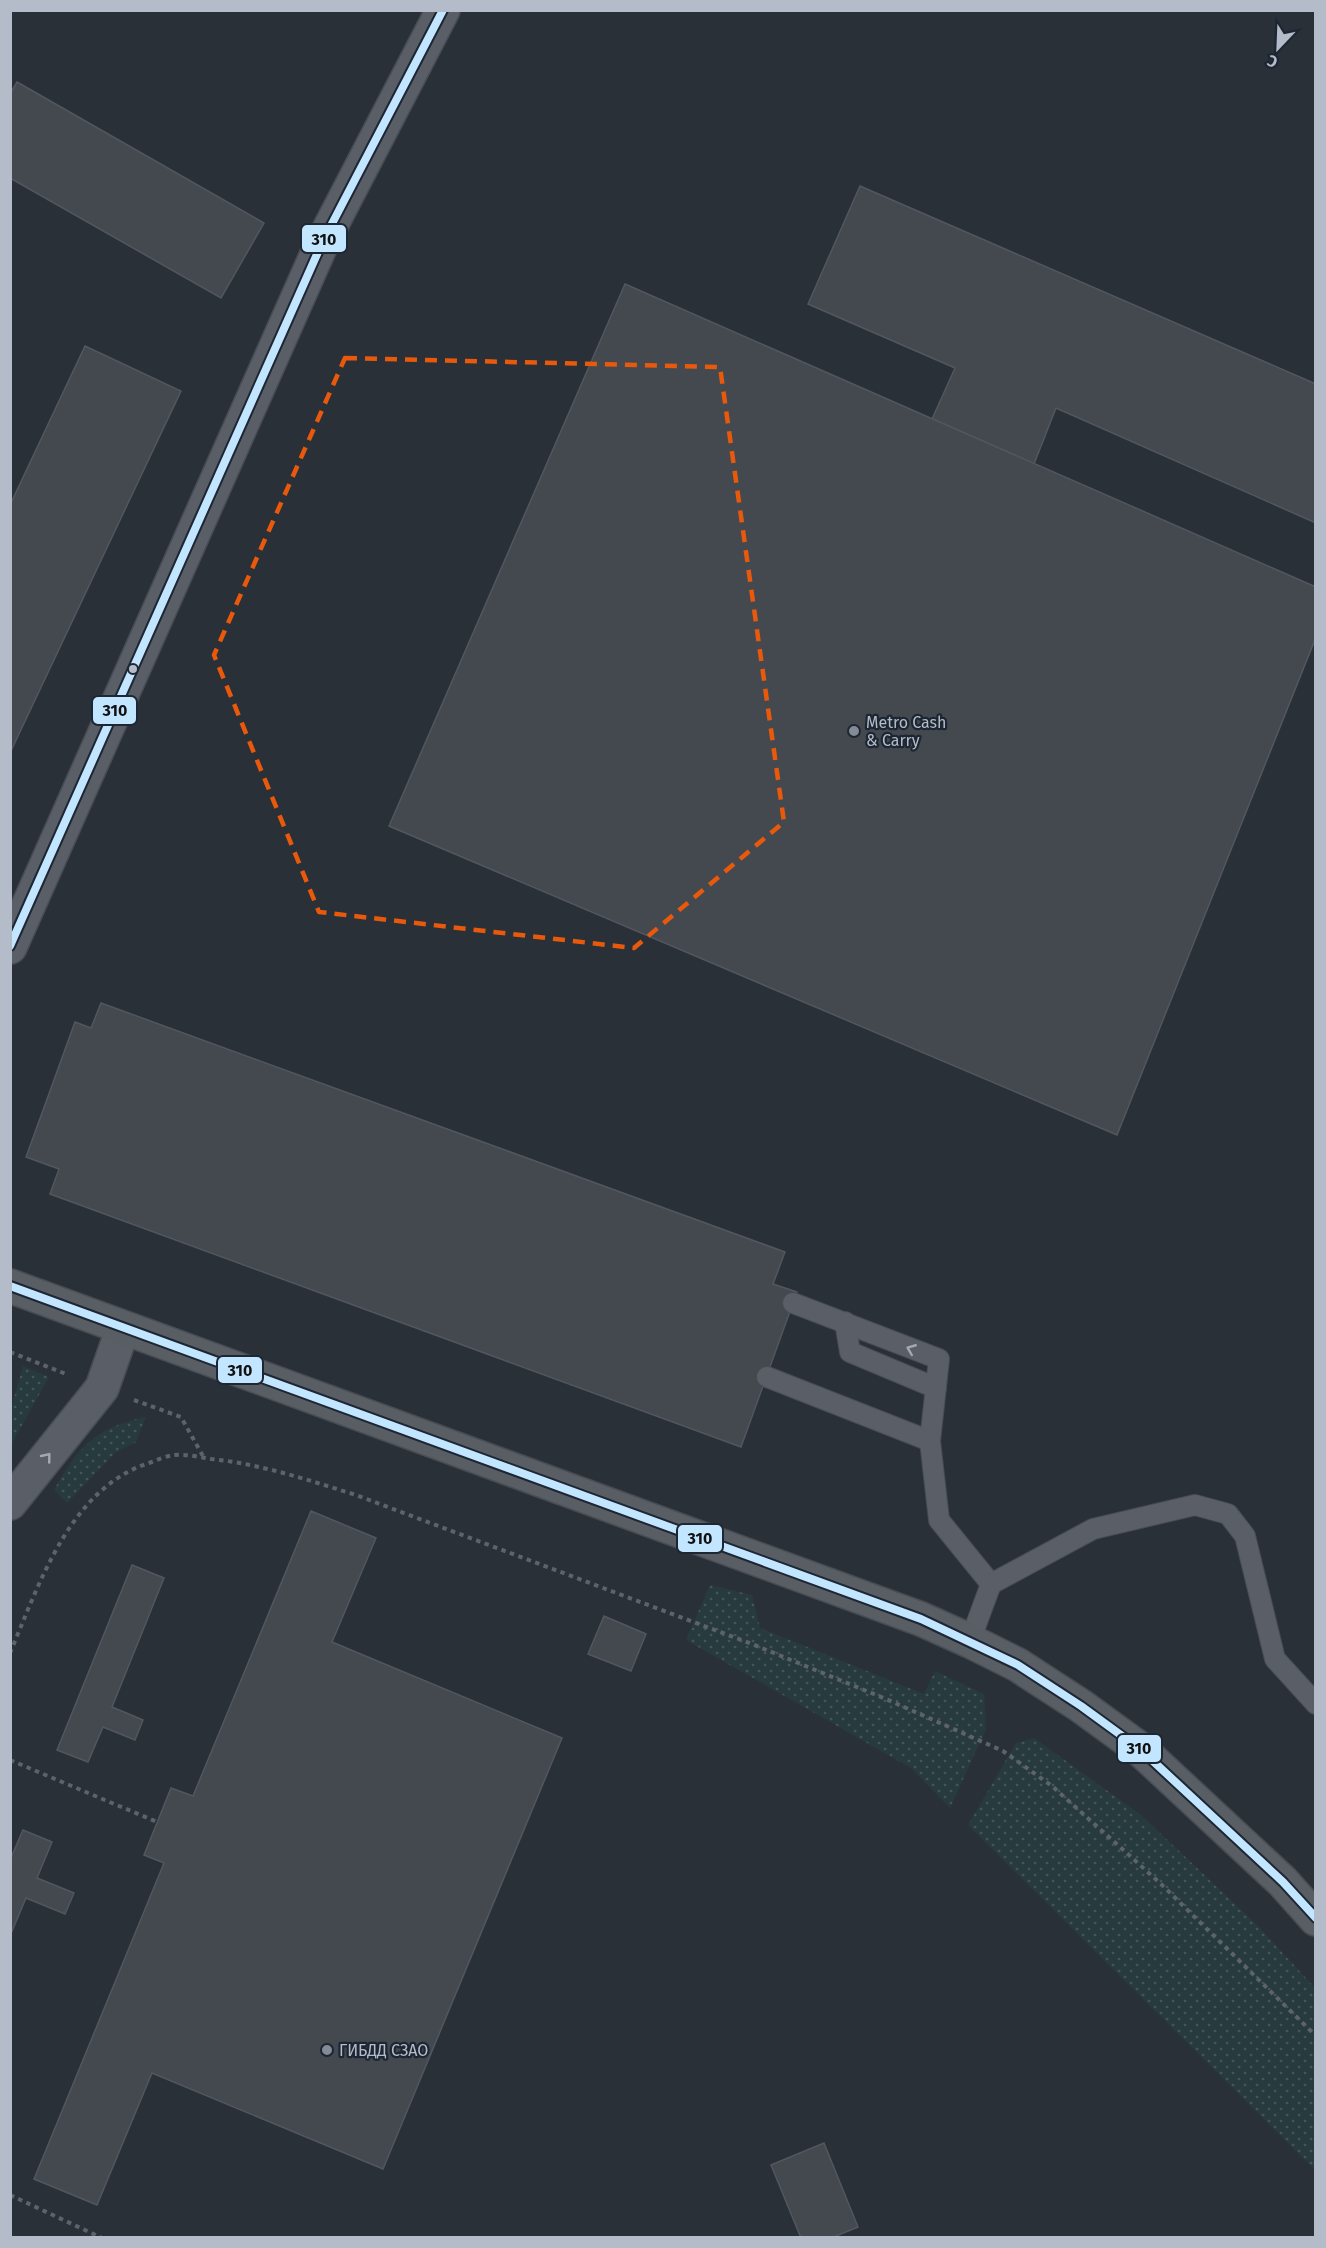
<svg xmlns="http://www.w3.org/2000/svg" width="1326" height="2248" viewBox="0 0 1326 2248" font-family="'Fira Sans',sans-serif">
  <style>
    .grass { fill: url(#grass-dots) }
    .building { fill: #444950; stroke: #52575f; stroke-width: 1.5 }
    .lines { fill: none; stroke-linecap: round; stroke-linejoin: round }
    .lane-casing { stroke: #484c53; stroke-width: 22 }
    .street-casing { stroke: #484c53; stroke-width: 36 }
    .secondary-casing { stroke: #484c53; stroke-width: 36 }
    .path { stroke: #5d636a; stroke-width: 4; stroke-dasharray: 4.5 4.5; stroke-linecap: butt }
    .lane { stroke: #5a5e66; stroke-width: 20 }
    .street { stroke: #5a5e66; stroke-width: 33 }
    .secondary { stroke: #595d64; stroke-width: 33 }
    .bus-1-casing { stroke: #1d2633; stroke-width: 12 }
    .bus-1 { stroke: #c2e6ff; stroke-width: 8 }
    .oneway { stroke: #a2a9b5 }
    .marked { fill: none; stroke: #e8590c; stroke-width: 4.5; stroke-dasharray: 12 8; stroke-linejoin: round }
    .bus-dot { fill: #b4bcc9; stroke: #1d2633; stroke-width: 2 }
    .poi-dot { fill: #848b96; stroke: #1d2633; stroke-width: 2 }
    .labels { text-anchor: middle; stroke-width: 4.5; stroke-linejoin: round; paint-order: stroke }
    .poi-label { font-size: 16px; fill: #b4bcc9; stroke: #1d2633; text-anchor: start }
    .line-badge { stroke: #1d2633; stroke-width: 2 }
    .pale-badge-label { font-size: 16px; text-anchor: middle; font-weight: bold; fill: #111 }
  </style>
  <defs>
    <pattern id="grass-dots" width="8" height="8" patternUnits="userSpaceOnUse" patternTransform="scale(1.5)"><rect width="8" height="8" fill="#273a3e"/><path d="M2 2h.1M6 6h.1" fill="none" stroke="#445559" stroke-width="1.8" stroke-linecap="round"/></pattern>
  </defs>
  <rect width="100%" height="100%" fill="#2a3038"/>
  <!-- grass -->
  <g class="grass">
    <path d="M23,1366L49,1377L11,1445V1409Z"/>
    <path d="M146,1417L136,1442L115,1453L67,1503L54,1490C78,1447 96,1427 146,1417Z"/>
    <path d="M710,1585L752,1595L760,1628L924,1694L935,1671L984,1694L986,1729L950,1808L911,1768L686,1640Z"/>
    <path d="M1034,1738L1141,1815L1256,1924L1315,1988V2170L968,1825L1016,1743Z"/>
  </g>
  <!-- building -->
  <g class="building">
    <path d="M17,82L264,223L221,298L10,178V94Z"/>
    <path d="M860,186L1316,384V523L1056,408L1034,464L932,419L955,368L808,304Z"/>
    <path d="M625,284L1316,587V637L1117,1135L389,826Z"/>
    <path d="M85,346L181,391L10,753V505Z"/>
    <path d="M101,1003L785,1252L773,1284L797,1292L741,1447L50,1194L59,1169L26,1157L75,1022L91,1028Z"/>
    <path d="M311,1511L376,1538L332,1642L562,1738L383,2169L152,2073L97,2205L34,2179L164,1863L144,1855L171,1788L193,1796Z"/>
    <path d="M132,1565L164,1578L112,1707L143,1720L135,1740L103,1727L88,1762L57,1750Z"/>
    <path d="M604,1616L646,1634L631,1671L588,1654Z"/>
    <path d="M23,1830L52,1842L37,1878L74,1893L65,1914L26,1898L10,1936V1860Z"/>
    <path d="M824,2143L858,2227L831,2238H801L771,2165Z"/>
  </g>
  <g class="lines">
    <defs>
      <g id="lane">
        <path d="M793,1303L939,1359L930,1441"/>
        <path d="M845,1322L850,1352L936,1388"/>
        <path d="M767,1377L930,1441L939,1520L991,1584L970,1641"/>
        <path d="M991,1584L1093,1529L1195,1505L1228,1514L1245,1536L1275,1659L1316,1704"/>
      </g>
      <g id="street">
        <path d="M10,947L322,243L443,10"/>
        <path d="M10,1503L102,1388L123,1328"/>
      </g>
      <path id="secondary" d="M10,1286L921,1619L970,1641L1018,1665L1081,1706L1140,1749L1283,1882L1316,1919"/>
    </defs>
    <!-- lane casing -->
    <use href="#lane" class="lane-casing"/>
    <!-- street casing -->
    <use href="#street" class="street-casing"/>
    <!-- secondary casing -->
    <use href="#secondary" class="secondary-casing"/>
    <!-- path -->
    <g class="path">
      <path d="M10,1352L66,1374"/>
      <path d="M134,1400L181,1417L204,1458"/>
      <path d="M10,1653C40,1582 71,1486 152,1462C159,1459 167,1456 174,1455C186,1454 199,1457 211,1459C261,1464 308,1480 356,1495L752,1644L886,1699L1003,1751L1052,1786L1160,1883L1316,2036"/>
      <path d="M10,1760L157,1822"/>
      <path d="M10,2195L102,2238"/>
    </g>
    <!-- lane -->
    <use href="#lane" class="lane"/>
    <!-- street -->
    <use href="#street" class="street"/>
    <!-- secondary -->
    <use href="#secondary" class="secondary"/>
    <defs>
      <g id="bus-1">
        <path d="M10,946L322,243L443,10"/>
        <path d="M10,1286L921,1619L1018,1665L1081,1706L1140,1749L1283,1882L1316,1918"/>
      </g>
    </defs>
    <!-- bus-1 casing -->
    <use href="#bus-1" class="bus-1-casing"/>
    <!-- bus-1 -->
    <use href="#bus-1" class="bus-1"/>
  </g>
  <!-- one-way arrows -->
  <defs><path id="oneway-chevron" d="M-2-3.5L2.5 0L-2 3.5" fill="none" stroke-width="1.6" stroke-linecap="round" stroke-linejoin="round" transform="scale(1.5)"/></defs>
  <g class="oneway">
    <use href="#oneway-chevron" transform="translate(911 1349) rotate(-158)"/>
    <use href="#oneway-chevron" transform="translate(47 1457) rotate(-51)"/>
  </g>
  <!-- marked area -->
  <path class="marked" d="M345,358L720,367L784,822L634,948L319,912L214,655Z"/>
  <!-- markers -->
  <circle class="bus-dot" cx="133" cy="669" r="5"/>
  <g class="poi-dot">
    <circle cx="854" cy="731" r="6"/>
    <circle cx="327" cy="2050" r="6"/>
  </g>
  <g class="labels">
    <!-- poi labels -->
    <g class="poi-label">
      <text x="866" y="728">Metro Cash<tspan x="866" dy="18">&amp; Carry</tspan></text>
      <text x="339" y="2056">ГИБДД СЗАО</text>
    </g>
  </g>
  <g class="line-badge">
    <rect x="301" y="224" width="46" height="29" rx="6" fill="#c2e6ff"/>
    <rect x="92" y="696" width="45" height="29" rx="6" fill="#c2e6ff"/>
    <rect x="217" y="1356" width="46" height="28" rx="6" fill="#c2e6ff"/>
    <rect x="677" y="1524" width="46" height="29" rx="6" fill="#c2e6ff"/>
    <rect x="1117" y="1734" width="45" height="29" rx="6" fill="#c2e6ff"/>
  </g>
  <g class="pale-badge-label">
    <text x="324" y="245">310</text>
    <text x="115" y="716">310</text>
    <text x="240" y="1376">310</text>
    <text x="700" y="1544">310</text>
    <text x="1139" y="1754">310</text>
  </g>
  <!-- border -->
  <rect width="1326" height="2248" fill="none" stroke="#b4bcc9" stroke-width="24"/>
  <!-- north arrow -->
  <g transform="translate(1278 48) rotate(203)" stroke="#1d2633" stroke-width="4.5" paint-order="stroke">
  <path d="M0-4.5L10 22L0 15L-10 22Z" fill="#b4bcc9"/>
  <text y="-9" font-size="16" font-weight="bold" text-anchor="middle" fill="#b4bcc9">С</text>
  </g>
</svg>
